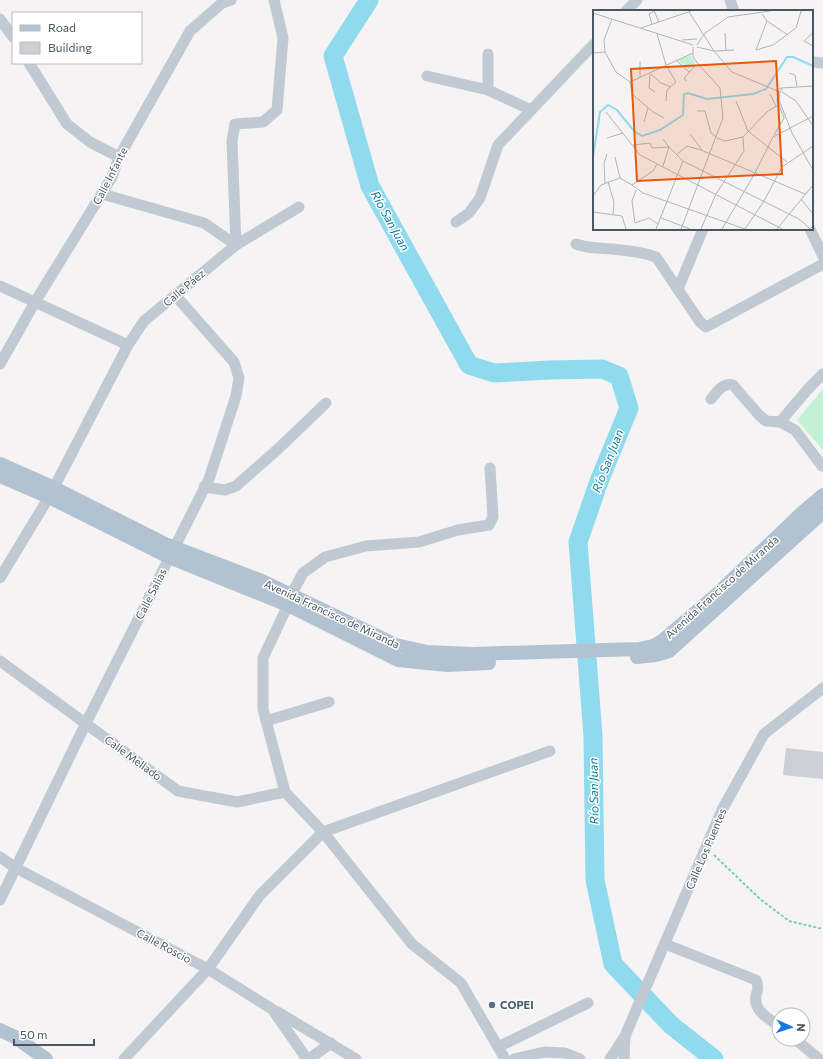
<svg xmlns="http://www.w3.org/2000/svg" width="823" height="1059" viewBox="0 0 823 1059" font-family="Commissioner,sans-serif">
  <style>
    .green { fill: #c3f1d5 }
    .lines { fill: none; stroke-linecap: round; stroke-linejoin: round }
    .river { stroke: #90daee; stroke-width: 19 }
    .building { fill: #cdcfd5 }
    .path { stroke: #7ad0a6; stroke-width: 2; stroke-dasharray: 3 2; stroke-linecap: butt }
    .minor { stroke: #c1cad2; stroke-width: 11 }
    .major { stroke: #b3c2d1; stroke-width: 14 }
    .service-dot { fill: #5c6f8a; stroke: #fff; stroke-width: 1.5 }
    .labels { text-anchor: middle; stroke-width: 3; stroke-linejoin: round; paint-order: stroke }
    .street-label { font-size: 11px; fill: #4a5661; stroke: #fff }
    .service-label { font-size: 11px; font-weight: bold; fill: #4e5e75; stroke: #fff; text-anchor: start }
    .water-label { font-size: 12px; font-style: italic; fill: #0c7c9b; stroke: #fff }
    .inset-river { fill: none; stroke: #90daee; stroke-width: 2 }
    .inset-road { fill: none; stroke: #b1b4b9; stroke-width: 1 }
    .view { fill: #e8590c; fill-opacity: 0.15; stroke: #e8590c; stroke-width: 2 }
    .inset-edge { fill: none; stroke: #4a5661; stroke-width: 2 }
  </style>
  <rect width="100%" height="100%" fill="#f5f3f3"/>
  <!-- green -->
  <path class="green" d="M823,389V450L797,420Z"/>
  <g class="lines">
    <!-- river -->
    <path class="river" d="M369,0L333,56L370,186L469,365L494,373L550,370L602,369L619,376L629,408L598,484L578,542L593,736L595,880L613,964L671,1025L714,1059"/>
  </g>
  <!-- building -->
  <path class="building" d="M786,748L823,752V779L783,775Z"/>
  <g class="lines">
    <!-- path -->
    <path class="path" d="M714,855L760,899L789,921L823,929"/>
    <!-- minor -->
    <g class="minor">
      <path d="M730,0L734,11"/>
      <path d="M626,11L637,0"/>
      <path d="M0,19L13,37"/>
      <path d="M488,54V90"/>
      <path d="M812,62L823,63"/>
      <path d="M29,63L67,124L90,142L119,157"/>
      <path d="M427,76L488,90L531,110"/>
      <path d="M102,194L204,223L236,245L299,207"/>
      <path d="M456,222L469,213L480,198L498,145L594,44"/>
      <path d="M810,229L823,256"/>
      <path d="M576,244C589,249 601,248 613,249C628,251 643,252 656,257L700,322L706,327L823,264"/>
      <path d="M0,286L128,345"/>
      <path d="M678,289L703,229"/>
      <path d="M0,364L35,302L112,177L119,157L190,31L222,3L231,0"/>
      <path d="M711,399C717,392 723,382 733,385L759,415L766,421L780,422L795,430L822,466"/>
      <path d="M780,422L808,389L823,374"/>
      <path d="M204,487L225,490L236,486L278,449L326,403"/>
      <path d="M0,578L49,497L128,345L144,321L236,245L232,141L235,124L263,122L277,110L283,38L274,0"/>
      <path d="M291,595L303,573L325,557L366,546L419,542L458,530L489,525L493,517L490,468"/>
      <path d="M288,605L263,658V709L285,792L323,832L412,944L461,983L505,1059"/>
      <path d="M0,661L178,791L237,802L285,792"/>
      <path d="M266,721L329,702"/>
      <path d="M0,857L16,868L208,969L272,1009L307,1059"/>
      <path d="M0,900L86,723L209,479L236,396L239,378L234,362L175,295"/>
      <path d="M665,944L756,980C759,986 758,990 756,995C753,1011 768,1018 779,1026"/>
      <path d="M276,1011L356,1059"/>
      <path d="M795,1039L819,1059"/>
      <path d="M498,1047L588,1003"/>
      <path d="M124,1059L208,969L260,895L323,832L550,751"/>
      <path d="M309,1059L331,1043"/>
      <path d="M514,1059L544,1052L565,1053L580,1059"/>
      <path d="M610,1059L625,1036L722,810L764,734L823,688"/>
      <path d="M624,1059L625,1036"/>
    </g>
    <!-- major -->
    <g class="major">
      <path d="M0,464L54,488L165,544L262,581L396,645L427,652L472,654L639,649L653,646L662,641L715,596L803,512L823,495"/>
      <path d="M0,476L49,497L169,557L288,605L398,660L447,665L489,663"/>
      <path d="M637,657L656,655L669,651L823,512"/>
      <path d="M0,1030L15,1037L46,1059"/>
    </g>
  </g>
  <!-- markers -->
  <circle class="service-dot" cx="492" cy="1005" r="4"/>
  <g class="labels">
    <!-- street labels -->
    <g class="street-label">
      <text transform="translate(110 176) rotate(-63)" y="4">Calle Infante</text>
      <text transform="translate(184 288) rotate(-40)" y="4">Calle Páez</text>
      <text transform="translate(722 587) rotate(-42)" y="4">Avenida Francisco de Miranda</text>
      <text transform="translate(151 594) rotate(-63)" y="4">Calle Salias</text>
      <text transform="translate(332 614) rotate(25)" y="4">Avenida Francisco de Miranda</text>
      <text transform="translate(133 758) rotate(36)" y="4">Calle Mellado</text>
      <text transform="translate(706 849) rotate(-67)" y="4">Calle Los Puentes</text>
      <text transform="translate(164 946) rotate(28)" y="4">Calle Roscio</text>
    </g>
    <!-- service labels -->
    <g class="service-label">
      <text x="500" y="1009">COPEI</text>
    </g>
    <!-- water labels -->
    <g class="water-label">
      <text transform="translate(390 221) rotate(61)" y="4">Río San Juan</text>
      <text transform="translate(608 461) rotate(-69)" y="4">Río San Juan</text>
      <text transform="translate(594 791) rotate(-91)" y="4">Río San Juan</text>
    </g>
  </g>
  <!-- overview -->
  <g transform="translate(593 10)">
    <rect width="220" height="220" fill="#f5f3f3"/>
    <path d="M97,45L102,53L96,59L85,50Z" fill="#c3f1d5"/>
    <path class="inset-river" d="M0,147L7,102L15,95L24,100L41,121L49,126L67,120L90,105L91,84L95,83L114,89L160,84L173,79L194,47H200L220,56"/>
    <path class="inset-road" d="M96,2L121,41L139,62L187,82L189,79L187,78L185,81M0,3L100,35M169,4L174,11L195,25M19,9L11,30L12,42L23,62L37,72L100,43M174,11L163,40L180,35L203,18L208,1M59,14L56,4L61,1L66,12M48,18L98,1M132,23L133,41M220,23L211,31L220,36M64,24L73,55L83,72L74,80L73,91M89,30L104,29M104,35L111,24L135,7L177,1M104,37L121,41L141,40M0,43L12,42M83,50L96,62M47,51V68M196,63L202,65L204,76M57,64L56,78L62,82M58,64L68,73L78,77M93,71L91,68L102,56M37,72L39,84L60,102L71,108M188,78L220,76M187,82L186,90L199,123L220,160M189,82L203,91L220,116M177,84L183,96M143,91L155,121L194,152M104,101H112L118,123L123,127M13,102L47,145L189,219M51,112L55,98M97,124L109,140M181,125L191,108L184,90L186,82M14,128L30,123M124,128L132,131L150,127L175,101L187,94M40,135L57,133L59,138L76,137L90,151L204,208L211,213L217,219L220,216M83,145L94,136L108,140L212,184M22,147L27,168L39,175L60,161L64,154M70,156L76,137L70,129M15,172L21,192L20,204M12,173L11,153L14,144M39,175L50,183L152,219M43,180L39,191L42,213L56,208L65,214M0,186L8,175L27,168M208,189L220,204M0,202L29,206L33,219M68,208L97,219M63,219L90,151M88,219L130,108L127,78L106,55L100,47V37M108,219L123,184L151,141L150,127M129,219L162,163L180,127L220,106M152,219L171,191L189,157L220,136M184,219L220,175"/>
    <path class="view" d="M183,51L189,164L44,171L38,59Z"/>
    <rect width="220" height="220" class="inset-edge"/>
  </g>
  <!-- legend -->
  <rect x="12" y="12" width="130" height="52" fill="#ffffff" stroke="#b7bbc0"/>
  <rect x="20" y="25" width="20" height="6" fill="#b3c2d1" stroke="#b7bbc0"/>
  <text x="48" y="32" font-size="12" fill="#4a5661">Road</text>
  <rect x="20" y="42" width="20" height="12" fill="#cdcfd5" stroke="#b7bbc0"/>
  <text x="48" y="52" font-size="12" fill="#4a5661">Building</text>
  <!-- north arrow -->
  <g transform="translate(791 1027) rotate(93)"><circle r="19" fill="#ffffff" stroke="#b7bbc0"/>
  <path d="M0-3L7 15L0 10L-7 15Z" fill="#1a73e8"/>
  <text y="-6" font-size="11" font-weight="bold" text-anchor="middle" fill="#4a5661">N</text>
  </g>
  <!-- scale -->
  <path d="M14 1039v6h80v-6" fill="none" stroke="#4a5661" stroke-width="2"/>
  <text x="20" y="1039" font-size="12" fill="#4a5661" stroke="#ffffff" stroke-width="3" paint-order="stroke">50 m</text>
</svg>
